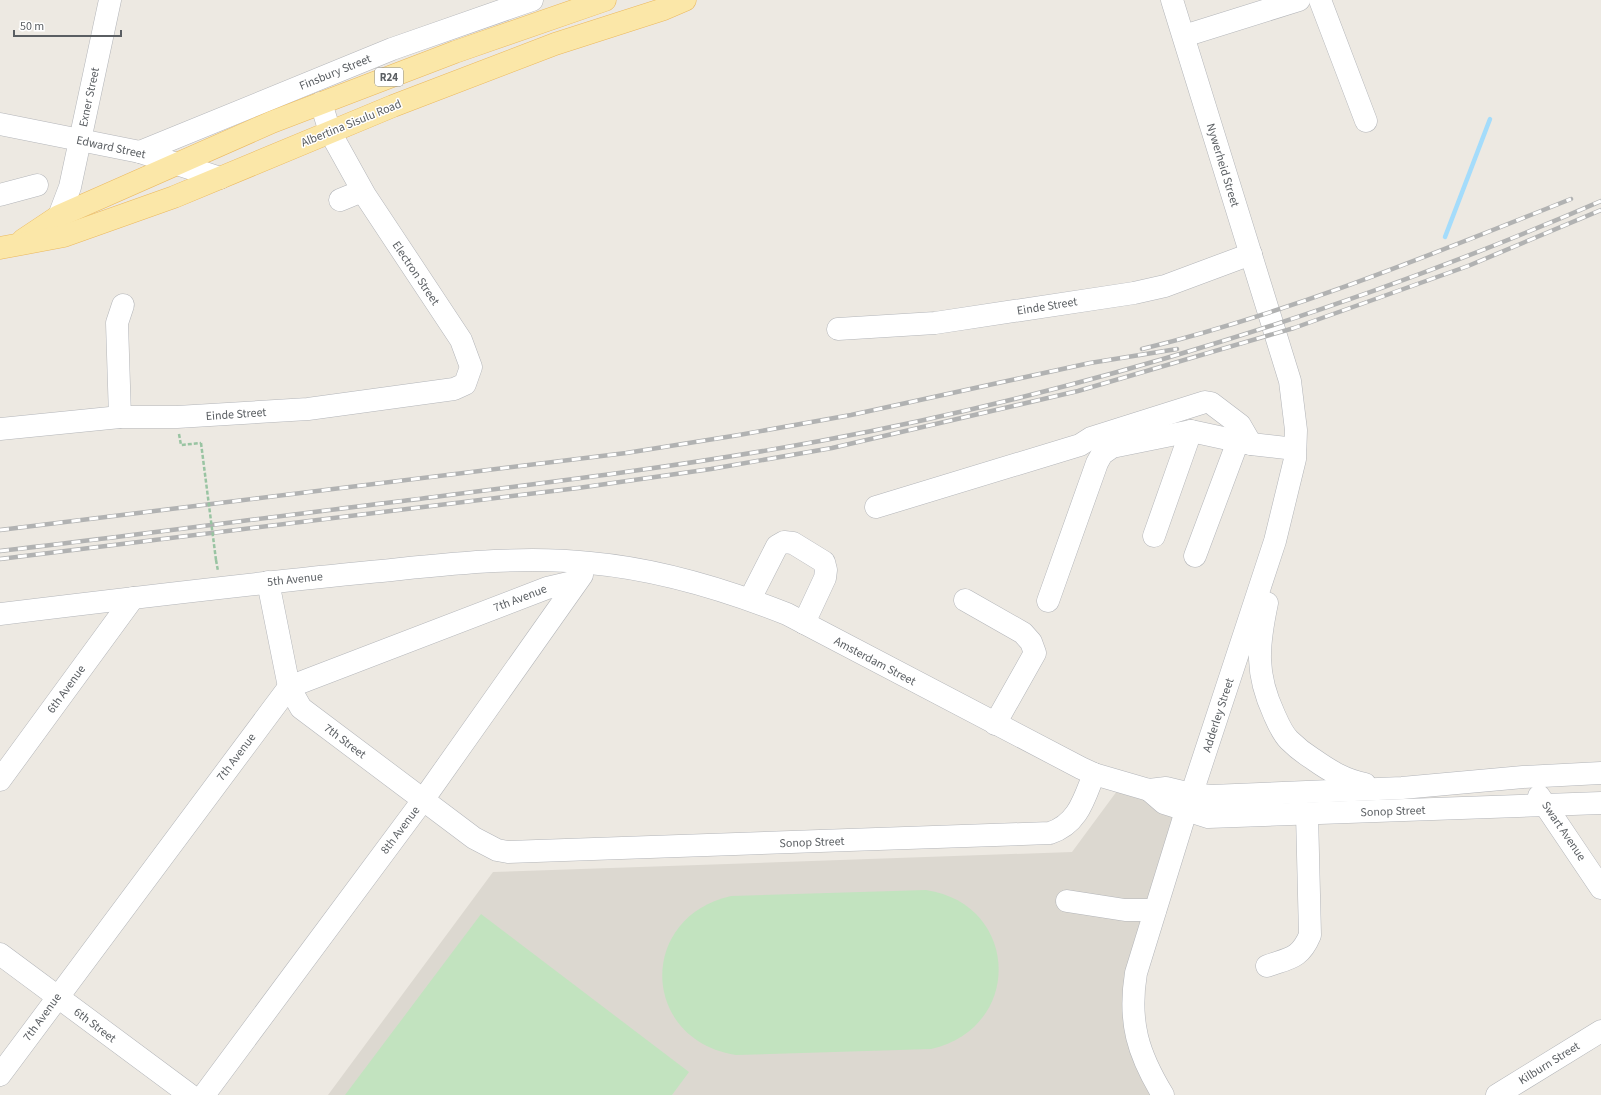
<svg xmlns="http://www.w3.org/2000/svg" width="1601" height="1095" viewBox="0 0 1601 1095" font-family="'Source Sans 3',sans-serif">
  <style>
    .education { fill: #dcd8d0 }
    .pitch { fill: #c2e3bf }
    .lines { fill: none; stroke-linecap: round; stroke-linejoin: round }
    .stream { stroke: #a4dcfb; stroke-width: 4.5 }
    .minor-casing { stroke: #b3b5b9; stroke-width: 23 }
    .major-casing { stroke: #ebb85d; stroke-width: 23 }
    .path { stroke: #99c4a2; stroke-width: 2.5; stroke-dasharray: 4 2; stroke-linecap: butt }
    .minor { stroke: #fff; stroke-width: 22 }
    .major { stroke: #fbe7a8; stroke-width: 22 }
    .rail-casing { stroke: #b1b2b2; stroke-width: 4.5 }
    .rail { stroke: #fff; stroke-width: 3; stroke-dasharray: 9; stroke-linecap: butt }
    .path-bridge { stroke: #99c4a2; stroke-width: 2.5; stroke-dasharray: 4 2; stroke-linecap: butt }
    .labels { text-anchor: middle; stroke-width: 3; stroke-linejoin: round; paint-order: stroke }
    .shield { fill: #fff; stroke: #8c8e91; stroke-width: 1 }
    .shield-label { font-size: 11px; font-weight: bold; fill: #5a5e62 }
    .street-label { font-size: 12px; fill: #5a5e62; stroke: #fff }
  </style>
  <rect width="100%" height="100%" fill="#ede9e2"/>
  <!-- education -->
  <path class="education" d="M1117,791L1180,804L1125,995L1160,1095H328L493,872L1072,852Z"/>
  <!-- pitch -->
  <g class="pitch">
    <path d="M926,890C1020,904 1024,1028 931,1049L736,1055C640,1040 637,917 731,896Z"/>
    <path d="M481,914L689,1072L672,1095H345Z"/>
  </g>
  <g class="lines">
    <!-- stream -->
    <path class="stream" d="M1445,237L1490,119"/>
    <defs>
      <g id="minor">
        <path d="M1320,0L1366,121"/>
        <path d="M1184,36L1299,0"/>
        <path d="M0,124L140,152L220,178"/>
        <path d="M140,152L392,49L532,0"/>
        <path d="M0,195L37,185"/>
        <path d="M340,200L362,191"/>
        <path d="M59,216L70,187L110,0"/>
        <path d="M838,329L935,323L1134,293L1165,286L1251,254"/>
        <path d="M120,417L117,323L123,305"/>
        <path d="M0,429L120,417H177L308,409L454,389L465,384L471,367L461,340L365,195L330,132L321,103"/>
        <path d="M876,507L1080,445L1091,438L1205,402L1211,403L1240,425L1251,444"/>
        <path d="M1154,536L1191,431"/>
        <path d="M1195,556L1238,441"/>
        <path d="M268,582L289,687L301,708L474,838L497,850L508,852L1050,833C1078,824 1084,799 1094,774"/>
        <path d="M750,599L777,546L784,542L793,543L824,562L826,570L825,578L804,623"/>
        <path d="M965,600L1023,633L1031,642L1035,653L995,724"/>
        <path d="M1048,601L1097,463L1102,454L1112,447L1191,431L1251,444L1295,449"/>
        <path d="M1267,603C1258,646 1255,673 1274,714C1278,723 1282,733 1289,740C1296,747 1305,754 1313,759C1330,771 1345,780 1365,784"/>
        <path d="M0,614C123,599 246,584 370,572C442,565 518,555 590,563C657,569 724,589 787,614L1081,768L1094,774L1149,790L1166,788L1191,794L1211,796L1402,788L1523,777L1601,773"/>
        <path d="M0,780L133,598"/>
        <path d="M1149,790L1164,803L1208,817L1601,803"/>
        <path d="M1539,796L1601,888"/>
        <path d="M1067,901L1125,910H1155"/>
        <path d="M0,954L190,1095"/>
        <path d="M1267,966C1289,958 1300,959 1310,935L1307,814"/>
        <path d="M0,1075L289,687L547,588L577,581"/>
        <path d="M204,1095L423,800L582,575"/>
        <path d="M1163,1095C1138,1054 1128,1022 1136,973L1186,811L1275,541L1295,459L1296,430L1290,381L1172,0"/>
        <path d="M1497,1095L1601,1031"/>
      </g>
      <g id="major">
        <path d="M23,240L59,216L272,122L455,52L605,0"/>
        <path d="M0,248L64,236L174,197L393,106L555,44L664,9L685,0"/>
      </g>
    </defs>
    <!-- minor casing -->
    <use href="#minor" class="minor-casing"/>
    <!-- major casing -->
    <use href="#major" class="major-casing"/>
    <!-- path -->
    <g class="path">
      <path d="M179,434L181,445L201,443"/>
      <path d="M216,560L218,571"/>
    </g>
    <!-- minor -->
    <use href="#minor" class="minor"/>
    <!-- major -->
    <use href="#major" class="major"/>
    <defs>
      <g id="rail">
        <path d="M1142,349C1289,313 1430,255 1571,199"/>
        <path d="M0,530L626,453L739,435L851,415L1090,363L1177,349"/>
        <path d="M0,551C131,536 263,518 394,502C536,484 679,467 820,441C1084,392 1355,308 1601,201"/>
        <path d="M0,559L578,488L711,469L832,448L1078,391L1294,328L1468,266L1601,210"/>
      </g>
    </defs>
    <!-- rail casing -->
    <use href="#rail" class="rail-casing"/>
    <!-- rail -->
    <use href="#rail" class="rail"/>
    <!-- path-bridge -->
    <path class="path-bridge" d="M201,443L216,560"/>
  </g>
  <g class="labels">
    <!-- shield labels -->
    <rect class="shield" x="375" y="68" width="28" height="18" rx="3"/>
    <g class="shield-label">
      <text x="389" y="81">R24</text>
    </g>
    <!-- street labels -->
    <g class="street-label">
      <text transform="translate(335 72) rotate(-22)" y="4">Finsbury Street</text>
      <text transform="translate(89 97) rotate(-78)" y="4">Exner Street</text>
      <text transform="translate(351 123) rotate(-22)" y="4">Albertina Sisulu Road</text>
      <text transform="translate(111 147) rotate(12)" y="4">Edward Street</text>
      <text transform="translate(1223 165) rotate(73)" y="4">Nywerheid Street</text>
      <text transform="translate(416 273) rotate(56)" y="4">Electron Street</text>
      <text transform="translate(1047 306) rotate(-9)" y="4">Einde Street</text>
      <text transform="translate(236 414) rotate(-4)" y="4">Einde Street</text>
      <text transform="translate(295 579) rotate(-6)" y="4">5th Avenue</text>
      <text transform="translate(520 598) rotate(-21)" y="4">7th Avenue</text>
      <text transform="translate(875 661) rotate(28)" y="4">Amsterdam Street</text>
      <text transform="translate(66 689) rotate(-54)" y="4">6th Avenue</text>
      <text transform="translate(1218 715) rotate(-72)" y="4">Adderley Street</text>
      <text transform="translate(345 741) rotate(37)" y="4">7th Street</text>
      <text transform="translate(236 757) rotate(-53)" y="4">7th Avenue</text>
      <text transform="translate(1393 811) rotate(-2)" y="4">Sonop Street</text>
      <text transform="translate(400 830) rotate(-53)" y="4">8th Avenue</text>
      <text transform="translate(1564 831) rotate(56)" y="4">Swart Avenue</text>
      <text transform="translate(812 842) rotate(-2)" y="4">Sonop Street</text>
      <text transform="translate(42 1017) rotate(-54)" y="4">7th Avenue</text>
      <text transform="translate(95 1025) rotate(37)" y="4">6th Street</text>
      <text transform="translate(1549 1063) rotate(-32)" y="4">Kilburn Street</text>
    </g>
  </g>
  <!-- scale -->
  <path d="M14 30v6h107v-6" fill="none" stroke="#5a5e62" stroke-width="2"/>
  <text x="20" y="30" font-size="12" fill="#5a5e62" stroke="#ffffff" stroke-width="3" paint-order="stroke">50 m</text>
</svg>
